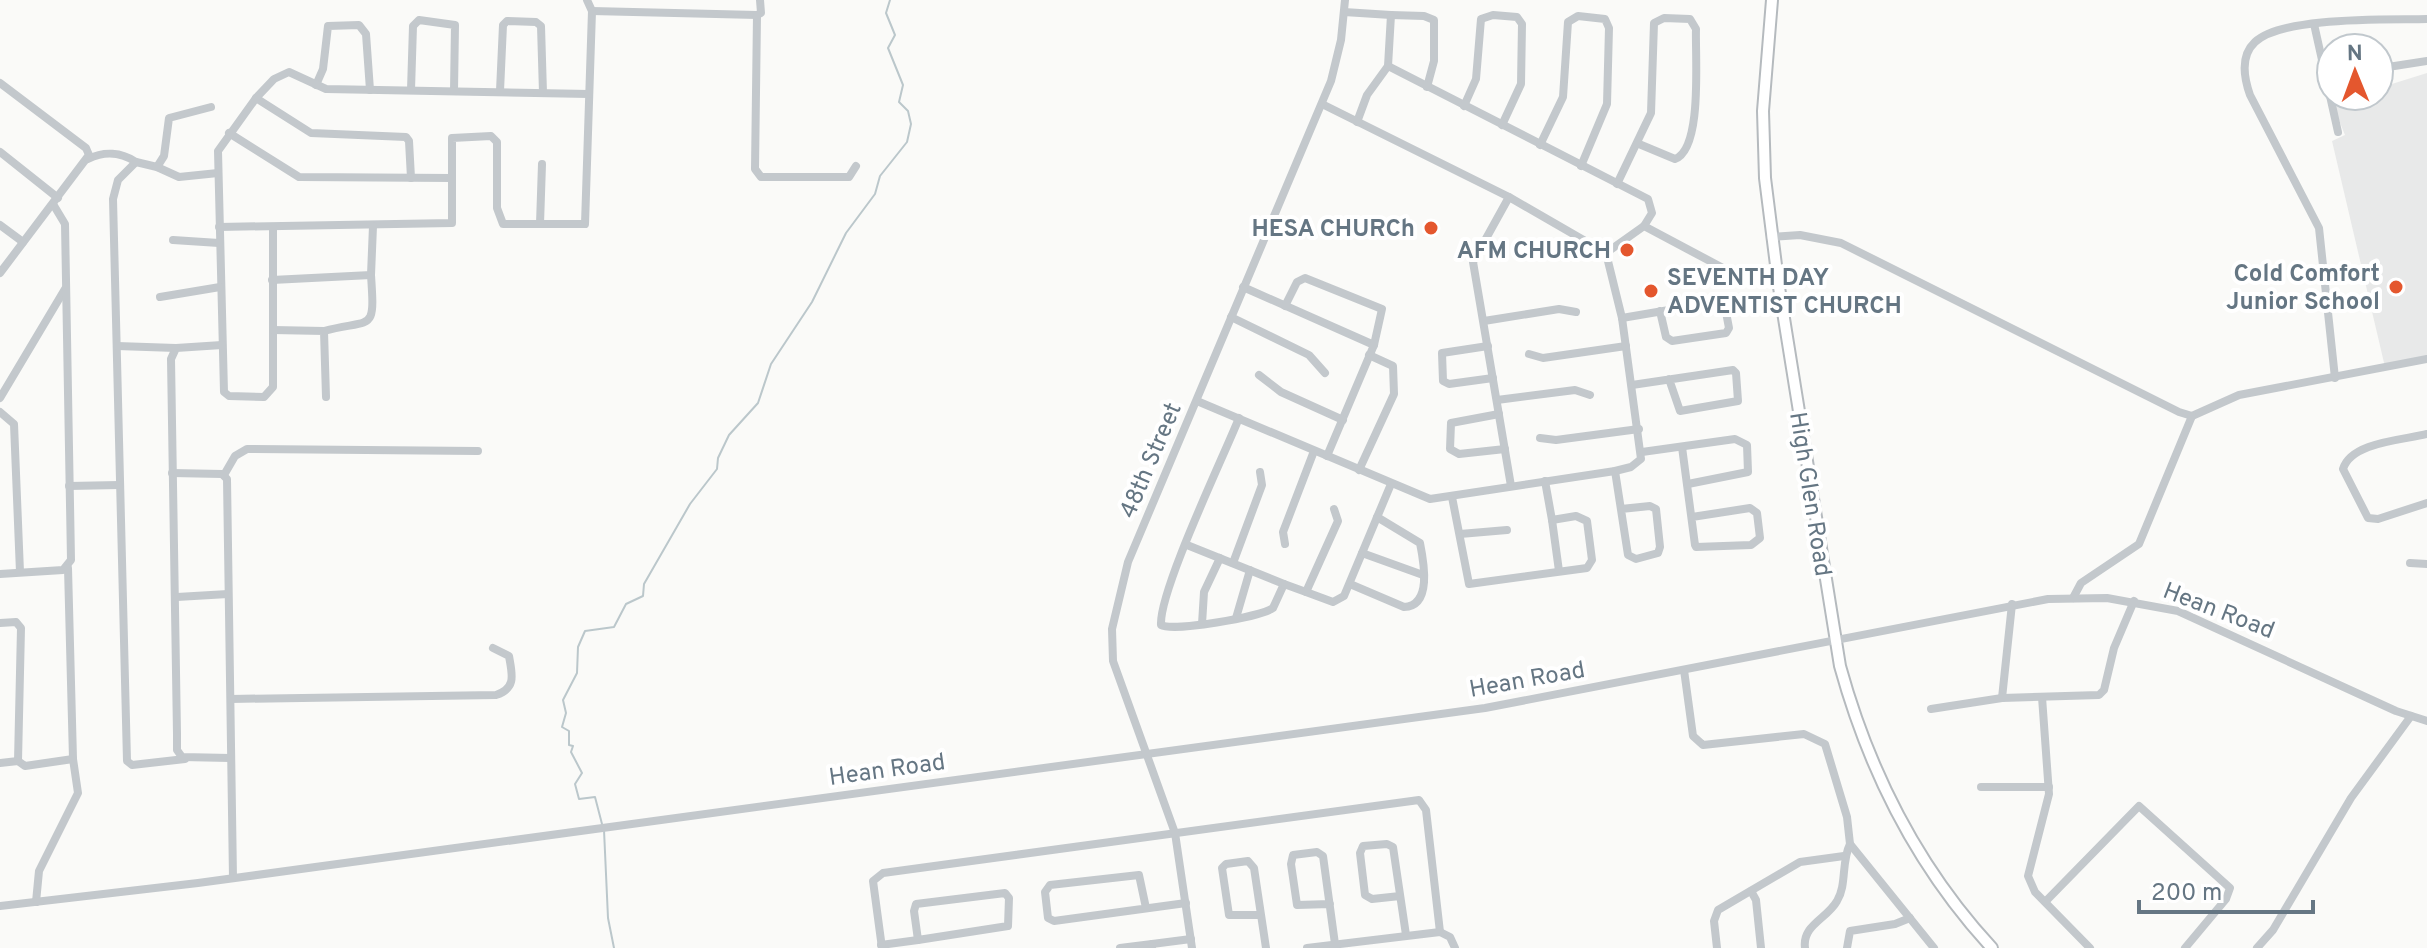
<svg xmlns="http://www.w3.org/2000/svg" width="2427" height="948" viewBox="0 0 2427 948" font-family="Overpass,sans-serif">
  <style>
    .built { fill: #e8e9e9 }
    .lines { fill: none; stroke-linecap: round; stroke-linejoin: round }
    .stream { stroke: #bbc7cb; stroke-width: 2 }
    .major-casing { stroke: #b5babe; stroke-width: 14 }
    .minor { stroke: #c3c8cc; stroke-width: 8 }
    .major { stroke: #fff; stroke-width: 10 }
    .poi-dot { fill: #e4572e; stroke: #fff; stroke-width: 3 }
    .labels { text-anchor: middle; stroke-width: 8; stroke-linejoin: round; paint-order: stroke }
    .poi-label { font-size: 24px; font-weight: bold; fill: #657683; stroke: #fff; text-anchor: end }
    .street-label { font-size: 24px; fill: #657683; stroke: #fff }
  </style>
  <rect width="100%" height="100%" fill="#fafaf8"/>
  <!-- built -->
  <path class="built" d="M2427,73V357L2385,367L2332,141L2345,135L2332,103L2355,96H2379V88Z"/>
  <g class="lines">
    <!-- stream -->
    <g class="stream">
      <path d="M602,824L595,797L579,799L575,784L582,773L571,752L573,746L569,745V731L562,727L566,713L563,700L577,673L578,647L585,631L614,627L626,604L643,596L644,584L690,504L717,469L718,458L729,435L758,403L771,364L812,302L846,233L875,194L880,176L907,142L911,124L908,111L899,102L903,85L888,48L895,35L886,13L890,0"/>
      <path d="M604,830L608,918L614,948"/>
    </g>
    <defs>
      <path id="major" d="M1772,0L1763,111L1765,178L1778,281L1840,666C1869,771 1918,868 1992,948"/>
    </defs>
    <!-- major casing -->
    <use href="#major" class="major-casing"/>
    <!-- minor -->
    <g class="minor">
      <path d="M592,11L757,15L761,13L760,0"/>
      <path d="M1344,12L1391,15L1388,66L1367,95L1357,122"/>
      <path d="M757,15L755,169L761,177H849L856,166"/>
      <path d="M1391,15L1424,16L1434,20V61L1427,87"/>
      <path d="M2314,24L2338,132"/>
      <path d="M1388,66L1648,199L1652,213L1644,226"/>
      <path d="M2380,75L2388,67L2427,61"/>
      <path d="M0,83L86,148L89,155L0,273"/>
      <path d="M316,85L323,69L328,26L359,25L366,34L370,90"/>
      <path d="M411,90L413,26L419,20L455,25L454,91"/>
      <path d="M500,91L503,25L507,21L536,22L541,26L543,93"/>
      <path d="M256,98L311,133L406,137L409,141L411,178"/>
      <path d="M1464,106L1476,79L1481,19L1493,15L1517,17L1522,24L1521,84L1502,125"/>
      <path d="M229,133L299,177L452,178"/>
      <path d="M1540,145L1563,97L1568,22L1578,16L1605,19L1609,28L1607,104L1581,166"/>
      <path d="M0,152L58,198"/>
      <path d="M88,159C104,151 121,152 136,162L118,180L113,199L127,761L132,765L185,759"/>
      <path d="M136,162L157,167L179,177L218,173"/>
      <path d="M157,167L164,156L169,118L211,107"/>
      <path d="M1617,184L1651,113L1654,23L1664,18L1690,19L1696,29C1695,56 1703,149 1675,159L1639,144"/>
      <path d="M1509,197L1473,262L1511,486"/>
      <path d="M540,224L542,164"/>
      <path d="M0,225L23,242"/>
      <path d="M219,227L452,223V138L491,136L497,142V208L503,224H585L592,11L587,0"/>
      <path d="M273,227V387L264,397L229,396L224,392L218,151L256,98L274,79L289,72L326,89L589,94"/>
      <path d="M1771,237L1800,235L1841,243L2179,412L2192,416L2239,395L2427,359"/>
      <path d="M173,240L219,243"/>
      <path d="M1606,253L1644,226L1738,276L1778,281"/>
      <path d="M272,280L371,275L373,226"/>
      <path d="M1243,287L1374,345L1327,456"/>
      <path d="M160,297L220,287"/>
      <path d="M1285,306L1297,282L1305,278L1382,309L1374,345"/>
      <path d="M1231,317L1309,355L1325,373"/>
      <path d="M1622,318L1716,302L1725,307L1729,328L1726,333L1672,341L1666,337L1660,311"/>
      <path d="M1484,321L1559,309L1576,312"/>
      <path d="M273,330L324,331L326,397"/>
      <path d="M324,331C373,318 375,334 371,275"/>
      <path d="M222,345L176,348L171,359L177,734V750L182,757L230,758"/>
      <path d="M117,346L176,348"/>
      <path d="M1488,346L1442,353L1443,381L1449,384L1493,378"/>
      <path d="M1529,354L1543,358L1626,346"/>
      <path d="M1259,375L1281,392L1343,420"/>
      <path d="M2335,378L2319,228L2250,95C2244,78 2240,56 2255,42C2282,16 2389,20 2427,19"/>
      <path d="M1632,385L1733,370L1736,373L1738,401L1680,411L1669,379"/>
      <path d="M0,398L65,289"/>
      <path d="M1497,400L1575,390L1590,395"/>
      <path d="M1197,401L1430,499L1615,471L1631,467L1641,459L1622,318L1606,253L1509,197L1322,104"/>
      <path d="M0,412L14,424L20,572"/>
      <path d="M1499,414L1451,423L1450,449L1459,454L1505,449"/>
      <path d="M2427,434C2403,440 2351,442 2343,469L2368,518L2378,519L2427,503"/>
      <path d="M1540,438L1556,440L1639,429"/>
      <path d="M1682,447L1695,545L1696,547L1751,545L1760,538L1757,513L1750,508L1692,517"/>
      <path d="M1642,452L1735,439L1747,445L1748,472L1688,484"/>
      <path d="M1359,470L1394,394L1393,366L1369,355"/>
      <path d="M1615,471L1628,555L1636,559L1658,553L1660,547L1656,509L1650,506L1621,509"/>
      <path d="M172,473L222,474L227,479L233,878"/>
      <path d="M224,475L235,456L247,449L478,451"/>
      <path d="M69,486L119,485"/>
      <path d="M1452,497L1469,584L1587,568L1592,560L1587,521L1576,516L1552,520L1545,481"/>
      <path d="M1552,520L1559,571"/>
      <path d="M1460,534L1507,530"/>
      <path d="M1285,544L1283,532L1314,451"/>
      <path d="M1187,545L1284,584L1273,608C1260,617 1173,632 1161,625C1159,591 1223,458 1239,418"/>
      <path d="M1362,553L1423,575"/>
      <path d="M1233,563L1262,485L1260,472"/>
      <path d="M2410,563L2427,564"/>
      <path d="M0,574L63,570L71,560L65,224L53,204"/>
      <path d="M1284,584L1306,592L1338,521L1334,509"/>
      <path d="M1350,584L1404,607C1432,606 1424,563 1420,543L1377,517"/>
      <path d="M1306,592L1333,602L1344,596L1391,484"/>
      <path d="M177,597L228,594"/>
      <path d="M2073,598L2081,583L2139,544L2192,416"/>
      <path d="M1236,618L1250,570"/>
      <path d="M0,623L16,622L21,628L18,761L25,766L73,759"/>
      <path d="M1202,624L1204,592L1220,558"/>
      <path d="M1684,670L1693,736L1703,745L1804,734L1825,744L1847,817L1850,844L1934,948"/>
      <path d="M2042,697L2049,794L2028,876L2035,892L2090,948"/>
      <path d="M2002,698L2012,604"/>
      <path d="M231,699L496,695C517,688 512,674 509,656L493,648"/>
      <path d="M1931,709L2002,698L2099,695L2104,690L2114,648L2134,601"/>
      <path d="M0,763L18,761"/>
      <path d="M1981,787H2049"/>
      <path d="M1751,891L1756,900L1761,948"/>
      <path d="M1005,893L1009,898L1008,926L918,940L914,911L916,904Z"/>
      <path d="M1400,896L1372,899L1365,895L1360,853L1363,846L1387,844L1393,847L1406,935"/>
      <path d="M2046,901L2139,806L2230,888L2226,899L2185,948"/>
      <path d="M36,902L39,871L78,793L73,759L68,568"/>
      <path d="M1330,904L1297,905L1291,864L1293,855L1317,852L1323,856L1335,944"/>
      <path d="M0,906L198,883L1485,708L2048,599L2107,598L2178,611L2396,711L2427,721"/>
      <path d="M1146,908L1139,875L1050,885L1045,892L1048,918L1054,921L1186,903"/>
      <path d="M1261,915H1229L1222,868L1226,864L1248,861L1254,868L1266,948"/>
      <path d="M1152,944L1191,939"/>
      <path d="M881,945L918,940"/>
      <path d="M882,948L873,881L883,873L1419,800L1426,810L1440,932"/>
      <path d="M1120,948L1152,944V947"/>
      <path d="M1192,948L1175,833L1113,661L1112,629L1128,562L1331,81L1341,40L1345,0"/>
      <path d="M1307,948L1440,932L1450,937L1455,948"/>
      <path d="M1717,948L1714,921L1718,910L1800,862L1844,856"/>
      <path d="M1805,948C1802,925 1827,919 1837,901C1847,885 1841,862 1850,844"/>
      <path d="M1847,948L1850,931L1895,924L1910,918"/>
      <path d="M2257,948L2273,930L2351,798L2411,716"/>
    </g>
    <!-- major -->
    <use href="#major" class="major"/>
  </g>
  <!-- markers -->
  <g class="poi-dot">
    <circle cx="1431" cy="228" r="8"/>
    <circle cx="1627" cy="250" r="8"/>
    <circle cx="2396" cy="287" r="8"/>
    <circle cx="1651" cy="291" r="8"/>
  </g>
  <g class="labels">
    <!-- poi labels -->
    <g class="poi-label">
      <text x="1415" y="236">HESA CHURCh</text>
      <text x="1611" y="258">AFM CHURCH</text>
      <text x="2380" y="281">Cold Comfort<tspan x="2380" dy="28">Junior School</tspan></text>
      <text x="1667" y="285" text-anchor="start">SEVENTH DAY<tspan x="1667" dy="28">ADVENTIST CHURCH</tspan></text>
    </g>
    <!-- street labels -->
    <g class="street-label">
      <text transform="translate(1150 460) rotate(-67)" y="8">48th Street</text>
      <text transform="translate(1811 494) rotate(81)" y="8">High Glen Road</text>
      <text transform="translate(2219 610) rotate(21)" y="8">Hean Road</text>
      <text transform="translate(1527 679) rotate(-10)" y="8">Hean Road</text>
      <text transform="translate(887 769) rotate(-8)" y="8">Hean Road</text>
    </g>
  </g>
  <!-- north arrow -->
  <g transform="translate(2355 72) rotate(359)"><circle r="38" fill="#ffffff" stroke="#c1c8cd" stroke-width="2"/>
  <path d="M0-6L14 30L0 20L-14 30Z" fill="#e4572e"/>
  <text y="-12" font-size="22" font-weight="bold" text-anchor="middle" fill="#657683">N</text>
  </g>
  <!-- scale -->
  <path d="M2139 900v12h174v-12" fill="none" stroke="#657683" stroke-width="4"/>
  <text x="2151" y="900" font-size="24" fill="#657683" stroke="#ffffff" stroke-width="6" paint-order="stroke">200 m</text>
</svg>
